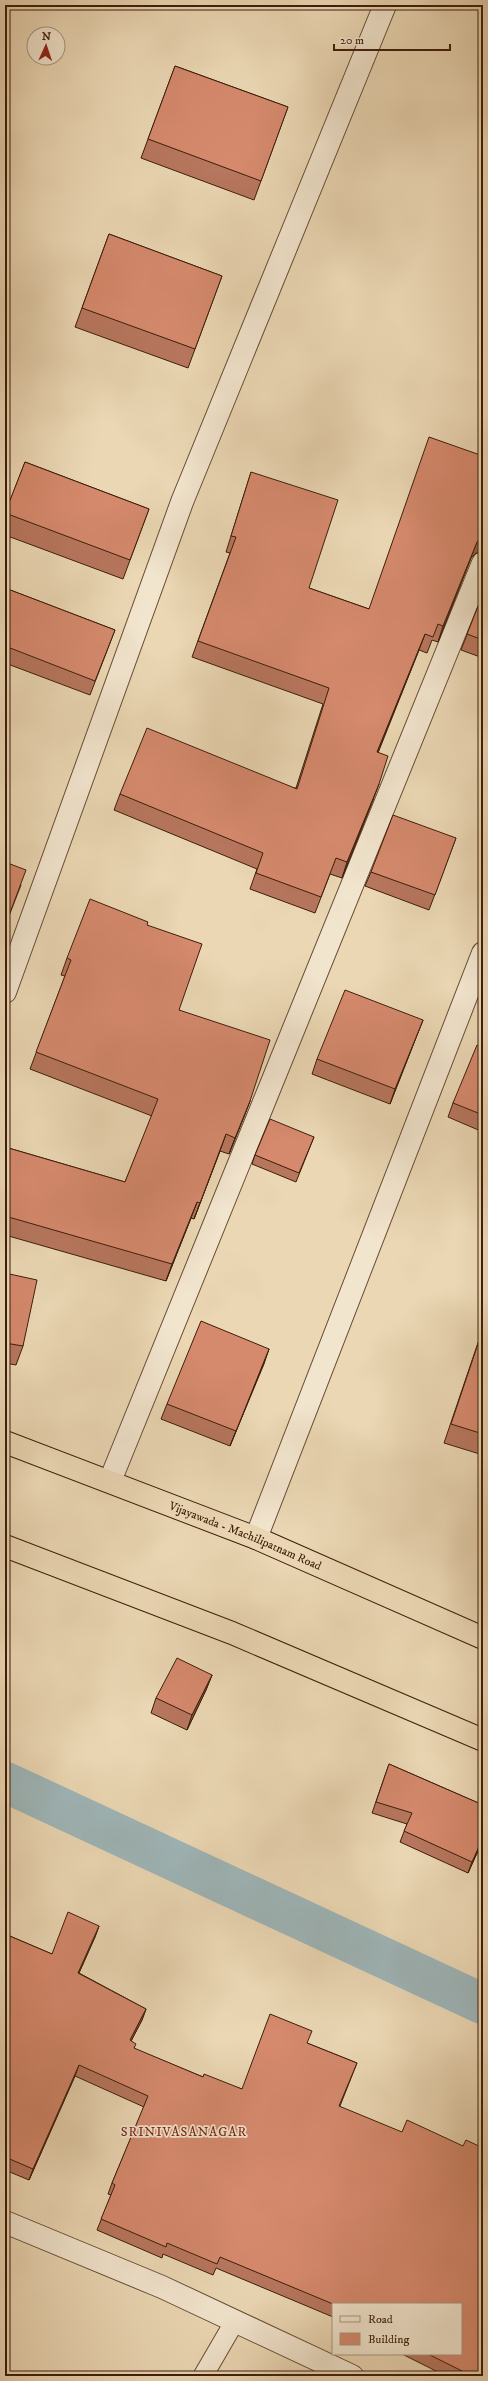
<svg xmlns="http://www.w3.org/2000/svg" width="488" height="2381" viewBox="0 0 488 2381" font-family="'IM FELL DW Pica',serif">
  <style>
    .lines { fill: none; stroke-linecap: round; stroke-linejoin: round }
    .canal { stroke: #9eb6b9; stroke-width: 41 }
    .service-casing { stroke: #684c34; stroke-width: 21 }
    .minor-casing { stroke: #684c34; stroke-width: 24 }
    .tertiary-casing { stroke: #684c34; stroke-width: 24 }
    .trunk-casing { stroke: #3d1d09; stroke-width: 24 }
    .service { stroke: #f2e5ce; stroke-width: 19 }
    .minor { stroke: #f2e5ce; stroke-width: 22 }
    .tertiary { stroke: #f2e5ce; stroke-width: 22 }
    .trunk { stroke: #ebd7b4; stroke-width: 22 }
    .wall { fill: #b7765e; stroke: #3d1d09 }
    .shaded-wall { fill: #95604c; stroke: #3d1d09 }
    .building { fill: #d5896d; stroke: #3d1d09 }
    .labels { text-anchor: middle; stroke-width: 3.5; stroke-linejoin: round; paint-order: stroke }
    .street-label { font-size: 12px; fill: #3d1d09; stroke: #f2e5ce }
    .neighbourhood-label { font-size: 13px; letter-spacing: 1px; fill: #7a1f14; stroke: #f2e5ce }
  </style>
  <rect width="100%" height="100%" fill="#ebd7b4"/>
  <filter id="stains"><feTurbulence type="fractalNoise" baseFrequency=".005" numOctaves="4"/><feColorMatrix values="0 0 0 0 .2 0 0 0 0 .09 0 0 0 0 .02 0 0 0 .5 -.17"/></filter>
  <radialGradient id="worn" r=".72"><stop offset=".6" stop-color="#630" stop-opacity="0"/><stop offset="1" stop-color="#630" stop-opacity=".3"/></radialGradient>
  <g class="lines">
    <!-- canal -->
    <path class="canal" d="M5,1782L483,2004"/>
    <defs>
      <path id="service" d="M203,2376L235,2321"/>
      <g id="minor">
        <path d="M5,992L182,502L385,5"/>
        <path d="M110,1481L483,563"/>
        <path d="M256,1538L483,953"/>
      </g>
      <path id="tertiary" d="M5,2222L162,2287L352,2376"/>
      <g id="trunk">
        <path id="s1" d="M5,1442L256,1538L483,1638"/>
        <path d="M5,1546L232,1633L483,1740"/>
      </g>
    </defs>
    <!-- service casing -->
    <use href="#service" class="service-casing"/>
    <!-- minor casing -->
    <use href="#minor" class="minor-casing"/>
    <!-- tertiary casing -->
    <use href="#tertiary" class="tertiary-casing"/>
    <!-- trunk casing -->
    <use href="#trunk" class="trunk-casing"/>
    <!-- service -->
    <use href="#service" class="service"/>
    <!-- minor -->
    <use href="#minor" class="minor"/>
    <!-- tertiary -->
    <use href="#tertiary" class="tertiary"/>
    <!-- trunk -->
    <use href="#trunk" class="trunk"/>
  </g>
  <!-- wall -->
  <g class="wall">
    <path d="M175,66L288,107L254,200L141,158Z"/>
    <path d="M109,234L222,276L188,368L75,327Z"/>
    <path d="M25,462L149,509L123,579L5,535V514Z"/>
    <path d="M251,472L309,588L369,609L476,553L471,558L438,642L432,640L427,653L419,650L378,753L373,800L342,878L330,874L315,913L250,889L257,869L114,810L120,794L296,788L323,704L192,657L230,553L226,552Z"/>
    <path d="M5,588L115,630L90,695L5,663Z"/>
    <path d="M483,594V658L461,650Z"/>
    <path d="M456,838L429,910L365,886L371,872Z"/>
    <path d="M5,862L21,885L5,926Z"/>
    <path d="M147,925L179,1010L250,1101L229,1154L220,1151L194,1219L191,1218L166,1281L5,1235V1147L125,1182L152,1116L30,1069L65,976L61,975L67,958Z"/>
    <path d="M423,1020L390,1104L312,1074L317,1059Z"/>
    <path d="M483,1048V1132L448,1117L453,1103Z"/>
    <path d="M314,1137L296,1182L252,1164L255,1155Z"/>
    <path d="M5,1273L23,1346L16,1365L5,1363Z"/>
    <path d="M483,1328V1455L444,1443Z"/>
    <path d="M269,1349L230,1446L161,1419L167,1404Z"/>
    <path d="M212,1675L206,1690L187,1730L151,1713L156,1698Z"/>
    <path d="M389,1764L483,1805V1856L477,1853L468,1873L400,1842L407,1824L372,1813Z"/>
    <path d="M99,1926L95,1937L79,1973L146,2009L142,2020L131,2041L135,2049L203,2077L242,2089L307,2043L357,2063L340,2106L483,2376H446L402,2354H461L333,2304V2317L216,2268L213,2275L163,2254L162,2258L97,2230L111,2195L108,2194L112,2183L144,2107L75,2076L29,2180L5,2170V1934L52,1954Z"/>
  </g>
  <!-- shaded-wall -->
  <g class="shaded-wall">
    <path d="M481,537H483V552L476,553L471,558L438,642L443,626L477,542Z"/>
    <path d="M425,634L419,650L371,768L377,752Z"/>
    <path d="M379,784L373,800L342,878L347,862Z"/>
    <path d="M423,1020L417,1035L390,1104L395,1089Z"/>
    <path d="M250,1101L244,1117L229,1154L235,1138Z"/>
    <path d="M226,1134L220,1151L194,1219L200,1203Z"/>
    <path d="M197,1202L191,1218L166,1281L172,1264Z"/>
    <path d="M269,1349L264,1364L230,1446L236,1431Z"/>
    <path d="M212,1675L206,1690L187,1730L192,1715Z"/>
    <path d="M481,1842L477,1853L468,1873L472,1862Z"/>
    <path d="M99,1926L95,1937L74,1984L78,1973Z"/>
    <path d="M146,2009L142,2020L126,2051L130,2040Z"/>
    <path d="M79,2065L75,2076L29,2180L33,2169Z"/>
  </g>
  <!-- building -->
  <g class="building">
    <path d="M175,66L288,107L261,181L148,139Z"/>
    <path d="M109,234L222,276L195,349L82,308Z"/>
    <path d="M429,437L483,456V537H481L477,542L443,626L438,624L433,637L425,634L377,752L388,756L379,784L347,862L336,858L321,897L256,873L263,853L120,794L147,728L297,789L329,688L198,641L236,537L231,536L251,472L338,500L309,588L369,609Z"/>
    <path d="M25,462L149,509L130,560L5,513Z"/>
    <path d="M5,588L115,630L95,681L5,646Z"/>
    <path d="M483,594V640L467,634Z"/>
    <path d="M393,815L456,838L435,895L371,872Z"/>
    <path d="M5,862L26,870L8,918L5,917Z"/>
    <path d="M90,899L148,922L147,925L202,944L179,1010L270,1040L250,1101L235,1138L226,1134L200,1203L197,1202L172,1264L5,1216V1147L125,1182L158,1099L36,1052L71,960L67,958Z"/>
    <path d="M345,990L423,1020L395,1089L317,1059Z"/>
    <path d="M477,1045L483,1048V1115L453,1103Z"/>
    <path d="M270,1119L314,1137L299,1173L255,1155Z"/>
    <path d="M5,1273L37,1280L23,1346L5,1343Z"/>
    <path d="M201,1321L269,1349L236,1431L167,1404Z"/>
    <path d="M483,1329V1434L451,1424Z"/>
    <path d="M177,1658L212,1675L192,1715L156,1698Z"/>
    <path d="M389,1764L483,1805V1843L481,1842L472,1862L404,1831L412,1813L376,1802Z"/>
    <path d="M68,1912L99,1926L78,1973L146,2009L130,2040L136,2044L134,2048L203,2077L204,2074L242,2089L270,2014L312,2031L307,2043L357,2063L339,2106L402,2132L407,2120L463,2146L466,2140L483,2148V2376H472L428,2354H461V2304H333L220,2257L217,2264L167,2243L166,2247L101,2219L115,2185L112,2183L148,2096L79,2065L33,2169L5,2157V1934L52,1954Z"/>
  </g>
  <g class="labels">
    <!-- street labels -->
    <g class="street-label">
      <text dy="4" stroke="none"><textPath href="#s1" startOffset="258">Vijayawada - Machilipatnam Road</textPath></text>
    </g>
    <!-- neighbourhood labels -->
    <g class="neighbourhood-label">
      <text x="184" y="2136">SRINIVASANAGAR</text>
    </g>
  </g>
  <!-- margin -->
  <rect width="488" height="2381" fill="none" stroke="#ebd7b4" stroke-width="20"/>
  <rect x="6" y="6" width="476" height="2369" fill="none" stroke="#3d1d09" stroke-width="2"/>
  <rect x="10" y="10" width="468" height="2361" fill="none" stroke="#3d1d09"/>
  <!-- legend -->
  <rect x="332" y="2303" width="130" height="52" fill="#f2e5ce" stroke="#aa957f"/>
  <rect x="340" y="2316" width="20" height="6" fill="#f2e5ce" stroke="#aa957f"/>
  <text x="368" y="2323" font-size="12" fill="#3d1d09">Road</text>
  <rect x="340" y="2333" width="20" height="12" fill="#d5896d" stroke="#aa957f"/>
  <text x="368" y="2343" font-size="12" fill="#3d1d09">Building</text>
  <!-- north arrow -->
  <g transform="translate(46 46) rotate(3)"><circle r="19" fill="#f2e5ce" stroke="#aa957f"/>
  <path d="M0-3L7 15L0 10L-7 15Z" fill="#8f2418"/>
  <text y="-6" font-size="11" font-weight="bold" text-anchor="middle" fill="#3d1d09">N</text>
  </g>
  <!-- scale -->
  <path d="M334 44v6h116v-6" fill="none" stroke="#3d1d09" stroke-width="2"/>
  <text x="340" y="44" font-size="12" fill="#3d1d09" stroke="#f2e5ce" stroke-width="3" paint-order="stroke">20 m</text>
  <rect width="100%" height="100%" filter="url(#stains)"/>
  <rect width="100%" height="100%" fill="url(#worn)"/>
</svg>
